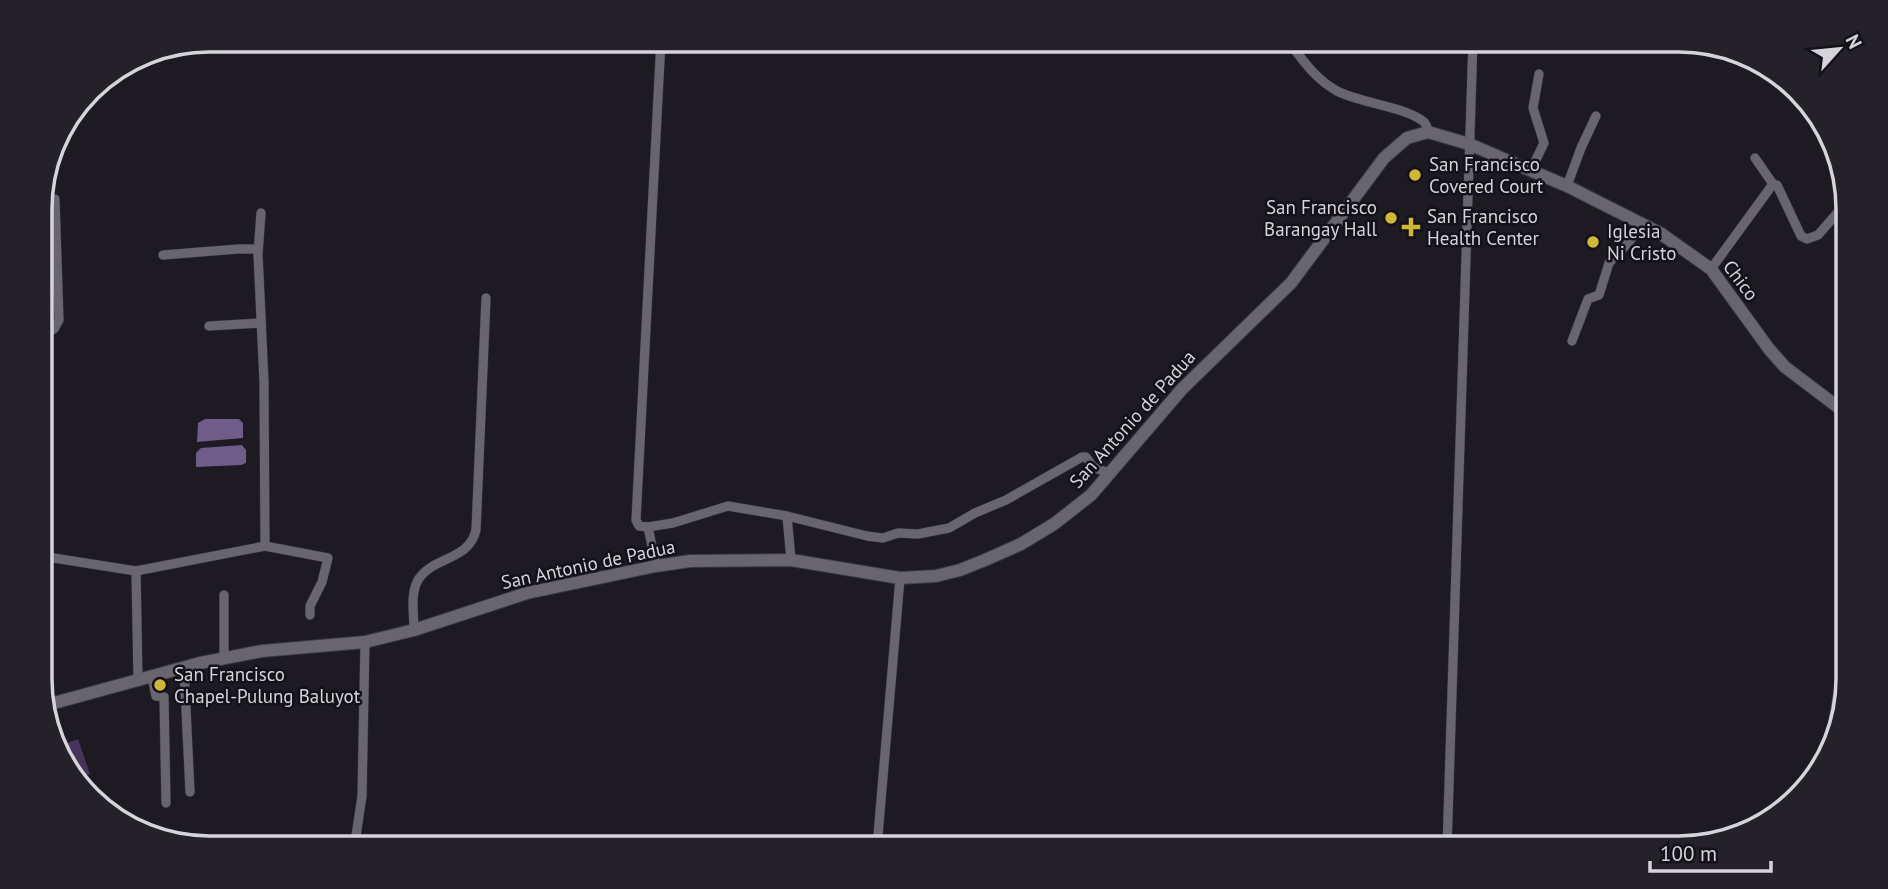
<svg xmlns="http://www.w3.org/2000/svg" width="1888" height="889" viewBox="0 0 1888 889" font-family="'PT Sans',sans-serif">
  <style>
    .green { fill: #46345d }
    .water { fill: #705c89 }
    .lines { fill: none; stroke-linecap: round; stroke-linejoin: round }
    .street-casing { stroke: #39373d; stroke-width: 10 }
    .secondary-casing { stroke: #39373d; stroke-width: 14 }
    .street { stroke: #69656f; stroke-width: 9 }
    .secondary { stroke: #69656f; stroke-width: 12 }
    .poi-dot { fill: #cfb837; stroke: #141119; stroke-width: 2.5 }
    .labels { text-anchor: middle; stroke-width: 5; stroke-linejoin: round; paint-order: stroke }
    .poi-label { font-size: 19px; fill: #d6d4da; stroke: #141119; text-anchor: start }
    .street-label { font-size: 19px; fill: #d6d4da; stroke: #141119 }
    .rim { fill: none; stroke: #d6d4da; stroke-width: 3.5 }
  </style>
  <rect width="100%" height="100%" fill="#1d1a22"/>
  <!-- green -->
  <path class="green" d="M78,739L90,774L75,780L62,745Z"/>
  <!-- water -->
  <g class="water">
    <path d="M205,419H239L243,423V438L197,442L198,423Z"/>
    <path d="M242,445L246,450V463L241,465L196,467V453L201,448Z"/>
  </g>
  <g class="lines">
    <defs>
      <g id="street">
        <path d="M1287,40C1302,59 1315,79 1337,91C1360,103 1407,107 1424,122C1427,125 1427,127 1428,132"/>
        <path d="M1531,170L1544,143L1533,108L1539,74"/>
        <path d="M1773,184L1777,185L1801,236L1807,239L1818,235L1846,203"/>
        <path d="M1567,186L1581,148L1596,116"/>
        <path d="M163,255L238,249H258"/>
        <path d="M1711,269L1773,184L1755,158"/>
        <path d="M209,326L261,323"/>
        <path d="M41,335L54,329L59,320L55,199"/>
        <path d="M1572,341L1588,299L1599,295L1609,263L1629,242L1643,223"/>
        <path d="M1841,409L1847,399"/>
        <path d="M787,516L867,536L883,538L898,533L918,534L949,528L975,513L1006,500L1082,457H1086L1093,467L1111,474"/>
        <path d="M648,527L639,526L636,520L661,40"/>
        <path d="M265,546L328,558L322,582L310,606V615"/>
        <path d="M41,556L136,571L138,680"/>
        <path d="M656,566L648,527L673,523L728,506L787,516L791,560"/>
        <path d="M136,571L265,546L264,382L258,254L261,213"/>
        <path d="M224,595V659"/>
        <path d="M414,630C414,615 410,594 418,580C433,556 469,561 476,530L486,298"/>
        <path d="M184,668L190,792"/>
        <path d="M152,677L156,696L164,697L166,803"/>
        <path d="M1828,753L1840,681L1844,636L1848,624"/>
        <path d="M746,843H792"/>
        <path d="M877,847L913,849"/>
        <path d="M1447,848L1473,40"/>
        <path d="M354,849L362,796L365,642"/>
        <path d="M791,849L792,843L859,848"/>
        <path d="M859,849L877,847L900,578"/>
      </g>
      <path id="secondary" d="M43,706L200,663L262,651L365,642L414,630L527,593L656,566L690,561L791,560L900,578L936,576L960,570L985,560L1021,544L1054,524L1091,495L1182,389L1291,283L1384,158L1407,138L1428,132L1469,144L1567,186L1660,233L1711,269L1769,349L1785,367L1847,414"/>
    </defs>
    <!-- street casing -->
    <use href="#street" class="street-casing"/>
    <!-- secondary casing -->
    <use href="#secondary" class="secondary-casing"/>
    <!-- street -->
    <use href="#street" class="street"/>
    <!-- secondary -->
    <use href="#secondary" class="secondary"/>
  </g>
  <!-- markers -->
  <g class="poi-dot">
    <circle cx="1415" cy="175" r="7"/>
    <circle cx="1391" cy="218" r="7"/>
    <path d="M1407.5 216.5h7v7h7v7h-7v7h-7v-7h-7v-7h7z"/>
    <circle cx="1593" cy="242" r="7"/>
    <circle cx="160" cy="685" r="7"/>
  </g>
  <g class="labels">
    <!-- poi labels -->
    <g class="poi-label">
      <text x="1429" y="171">San Francisco<tspan x="1429" dy="22">Covered Court</tspan></text>
      <text x="1377" y="214" text-anchor="end">San Francisco<tspan x="1377" dy="22">Barangay Hall</tspan></text>
      <text x="1427" y="223">San Francisco<tspan x="1427" dy="22">Health Center</tspan></text>
      <text x="1607" y="238">Iglesia<tspan x="1607" dy="22">Ni Cristo</tspan></text>
      <text x="174" y="681">San Francisco<tspan x="174" dy="22">Chapel-Pulung Baluyot</tspan></text>
    </g>
    <!-- street labels -->
    <g class="street-label">
      <text transform="translate(1741 280) rotate(53)" y="7">Chico</text>
      <text transform="translate(1132 419) rotate(-48)" y="7">San Antonio de Padua</text>
      <text transform="translate(588 564) rotate(-12)" y="7">San Antonio de Padua</text>
    </g>
  </g>
  <!-- crop -->
  <path d="M0 0H1888V889H0ZM209 52H1679A157 157 0 0 1 1836 209V679A157 157 0 0 1 1679 836H209A157 157 0 0 1 52 679V209A157 157 0 0 1 209 52Z" fill="#242128" fill-rule="evenodd"/>
  <path class="rim" d="M209 52H1679A157 157 0 0 1 1836 209V679A157 157 0 0 1 1679 836H209A157 157 0 0 1 52 679V209A157 157 0 0 1 209 52Z"/>
  <!-- north arrow -->
  <g transform="translate(1839 49) rotate(63)" stroke="#141119" stroke-width="5" paint-order="stroke">
  <path d="M0-5L12 26L0 18L-12 26Z" fill="#d6d4da"/>
  <text y="-10" font-size="19" font-weight="bold" text-anchor="middle" fill="#d6d4da">N</text>
  </g>
  <!-- scale -->
  <path d="M1650 861v10h121v-10" fill="none" stroke="#d6d4da" stroke-width="3.5"/>
  <text x="1660" y="861" font-size="21" fill="#d6d4da" stroke="#141119" stroke-width="5" paint-order="stroke">100 m</text>
</svg>
